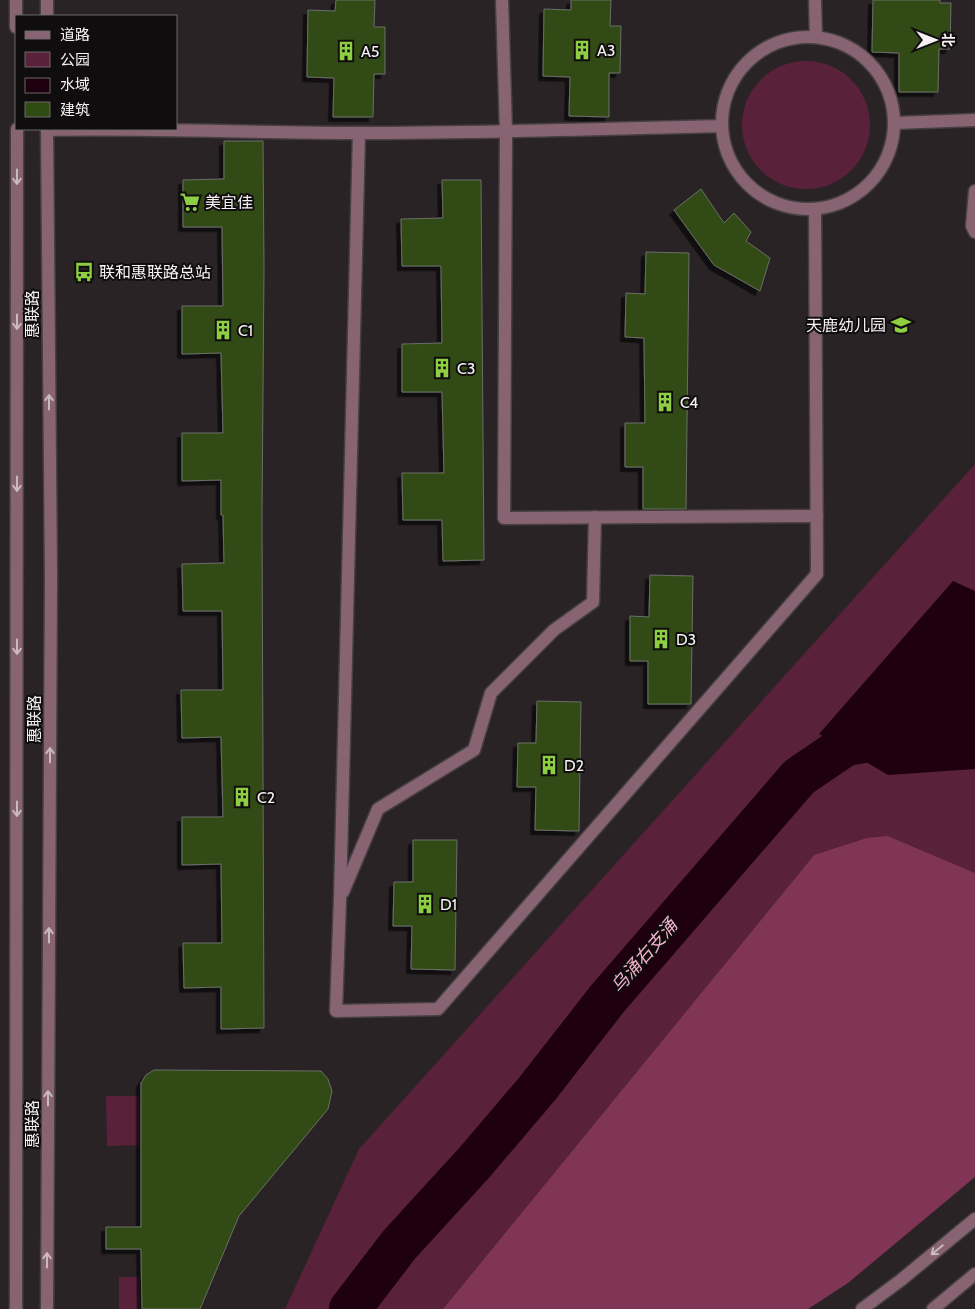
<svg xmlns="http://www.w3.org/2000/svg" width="975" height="1309" font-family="Cabin,'Noto Sans SC',sans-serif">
	<defs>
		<filter id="shadow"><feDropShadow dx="-4.5" dy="4.5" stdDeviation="0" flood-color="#0009"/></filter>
	</defs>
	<rect width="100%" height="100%" fill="#292325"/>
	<g fill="#5a213b">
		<circle cx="806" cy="125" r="64"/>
		<polygon points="975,464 975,873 888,836 814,855 443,1309 285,1309 359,1149"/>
		<polygon points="106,1096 139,1096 140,1145 107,1146"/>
		<rect x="119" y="1277" width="21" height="32"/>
	</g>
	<polygon fill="#803557" points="888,836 975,873 975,1177 848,1283 808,1309 443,1309 814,855 867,838"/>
	<polygon fill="#1f000e" points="953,581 975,591 975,769 888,775 819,734"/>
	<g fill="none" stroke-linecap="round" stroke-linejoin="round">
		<polyline stroke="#1f000e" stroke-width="42" points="350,1309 399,1245 474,1163 537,1089 608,998 799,777 846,745 894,737 975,652"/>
	</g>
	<g fill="#314c12" stroke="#6a6e68" filter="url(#shadow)">
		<polygon points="336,0 375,0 374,27 385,27 385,74 374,74 373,117 333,117 334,78 307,77 308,10 335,11"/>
		<polygon points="571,0 611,0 610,26 621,26 620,73 609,73 609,117 569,116 570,77 543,76 544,9 571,10"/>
		<polygon points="873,0 940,0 940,3 951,3 950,49 939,49 938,92 899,92 899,53 872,52"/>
		<polygon points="224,141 263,141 264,267 262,516 264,1028 221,1029 221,987 184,988 183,943 222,943 221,864 182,865 182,817 223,817 221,737 182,738 181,690 223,690 222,611 183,611 182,564 224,563 223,515 221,515 221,480 182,481 182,433 223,433 221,353 182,354 182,306 223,306 222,227 183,227 183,180 224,179"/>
		<polygon points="442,180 481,180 484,560 443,561 442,520 403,520 402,473 444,473 442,392 402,392 402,344 442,343 441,266 402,266 401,219 443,218"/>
		<polygon points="701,189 724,223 734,213 751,232 746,241 770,258 760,291 714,265 674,210"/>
		<polygon points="646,252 689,253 686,509 643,509 643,467 625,467 625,423 645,423 644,338 625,337 626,293 645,294"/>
		<polygon points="650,575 693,576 691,704 648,704 648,661 630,661 630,616 649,617"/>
		<polygon points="537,701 581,702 579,831 535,830 536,787 517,787 518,743 536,743"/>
		<polygon points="413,840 457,840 455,970 411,969 412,926 393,926 394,882 413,882"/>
		<polygon points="154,1070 321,1071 328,1079 332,1091 328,1109 239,1216 200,1309 142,1309 141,1249 106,1249 106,1227 141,1227 141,1083 146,1075"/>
	</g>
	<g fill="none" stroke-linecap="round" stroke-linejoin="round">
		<defs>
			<g id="minor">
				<polyline points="502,0 506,132 504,518 817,516"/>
				<polyline points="815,0 816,37"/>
				<circle cx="808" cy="123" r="86"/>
				<polyline points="894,123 975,120"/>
				<path d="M47,130C152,128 256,133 360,133C481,133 602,129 722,126"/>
				<polyline points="359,133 340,899 336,1011 438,1009 817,574 815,209"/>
				<polyline points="975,191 972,226 975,232"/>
				<polyline points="343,892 378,809 474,750 491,693 554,630 593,602 595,517"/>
			</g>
			<g id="tertiary">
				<polyline points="16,0 16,27"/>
				<polyline points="47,0 47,16"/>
				<polyline points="16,1309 17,129"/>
				<polyline points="47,1309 51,577 47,129"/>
				<polyline points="862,1309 901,1280 975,1219"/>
				<polyline points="933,1309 975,1274"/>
			</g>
		</defs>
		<use href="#minor" stroke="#464042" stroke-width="15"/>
		<use href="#tertiary" stroke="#464042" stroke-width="15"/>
		<use href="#minor" stroke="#886472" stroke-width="12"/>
		<use href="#tertiary" stroke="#886472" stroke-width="12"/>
	</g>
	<defs><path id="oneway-shaft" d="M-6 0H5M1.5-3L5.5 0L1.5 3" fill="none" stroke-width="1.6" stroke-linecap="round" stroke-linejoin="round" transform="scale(1.25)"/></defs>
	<g stroke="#cab9bf">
		<use href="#oneway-shaft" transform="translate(17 177) rotate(90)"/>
		<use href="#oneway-shaft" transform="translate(17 322) rotate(90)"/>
		<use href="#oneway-shaft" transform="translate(49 402) rotate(-90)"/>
		<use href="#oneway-shaft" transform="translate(17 484) rotate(90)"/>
		<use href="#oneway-shaft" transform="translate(17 647) rotate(90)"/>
		<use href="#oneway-shaft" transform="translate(50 755) rotate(-90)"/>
		<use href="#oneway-shaft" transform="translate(17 809) rotate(90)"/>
		<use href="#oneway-shaft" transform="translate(49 935) rotate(-90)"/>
		<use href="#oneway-shaft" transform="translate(48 1098) rotate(-90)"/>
		<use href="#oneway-shaft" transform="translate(937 1250) rotate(141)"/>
		<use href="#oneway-shaft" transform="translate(47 1260) rotate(-90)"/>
	</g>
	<defs>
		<symbol id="building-bare" viewBox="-9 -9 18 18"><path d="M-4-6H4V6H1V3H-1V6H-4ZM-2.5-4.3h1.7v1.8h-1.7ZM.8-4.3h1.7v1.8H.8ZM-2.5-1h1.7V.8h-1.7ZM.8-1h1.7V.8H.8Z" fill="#8ece43" stroke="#100d0e" stroke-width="2.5" paint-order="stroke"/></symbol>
		<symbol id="supermarket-bare" viewBox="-9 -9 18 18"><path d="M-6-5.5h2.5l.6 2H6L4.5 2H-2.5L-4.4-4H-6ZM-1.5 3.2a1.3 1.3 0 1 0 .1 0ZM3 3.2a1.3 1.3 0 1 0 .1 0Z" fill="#8ece43" stroke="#100d0e" stroke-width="2.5" paint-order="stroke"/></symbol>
		<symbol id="bus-bare" viewBox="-9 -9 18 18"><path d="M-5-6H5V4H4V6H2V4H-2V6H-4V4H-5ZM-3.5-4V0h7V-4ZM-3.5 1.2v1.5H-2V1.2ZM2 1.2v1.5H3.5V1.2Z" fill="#8ece43" stroke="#100d0e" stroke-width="2.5" paint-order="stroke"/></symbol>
		<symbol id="school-bare" viewBox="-9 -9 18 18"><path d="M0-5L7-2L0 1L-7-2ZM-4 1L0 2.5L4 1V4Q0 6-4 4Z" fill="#8ece43" stroke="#100d0e" stroke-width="2.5" paint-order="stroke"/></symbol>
	</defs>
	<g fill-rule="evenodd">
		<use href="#building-bare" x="568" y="36" width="28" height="28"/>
		<use href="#building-bare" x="332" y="37" width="28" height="28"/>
		<use href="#supermarket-bare" x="176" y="188" width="28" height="28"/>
		<use href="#bus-bare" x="70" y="258" width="28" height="28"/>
		<use href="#school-bare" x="887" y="311" width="28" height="28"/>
		<use href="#building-bare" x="209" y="316" width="28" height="28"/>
		<use href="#building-bare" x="428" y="354" width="28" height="28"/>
		<use href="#building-bare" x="651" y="388" width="28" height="28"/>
		<use href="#building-bare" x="647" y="625" width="28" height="28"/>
		<use href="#building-bare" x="535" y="751" width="28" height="28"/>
		<use href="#building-bare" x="228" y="783" width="28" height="28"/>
		<use href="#building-bare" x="411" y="890" width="28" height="28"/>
	</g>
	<g text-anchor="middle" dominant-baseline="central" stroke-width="4" stroke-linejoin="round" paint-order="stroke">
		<g font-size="16" fill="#f6f2f3" stroke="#100d0e" text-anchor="start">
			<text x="597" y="50">A3</text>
			<text x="361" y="51">A5</text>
			<text x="205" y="202">美宜佳</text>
			<text x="99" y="272">联和惠联路总站</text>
			<text x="886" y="325" text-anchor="end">天鹿幼儿园</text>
			<text x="238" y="330">C1</text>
			<text x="457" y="368">C3</text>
			<text x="680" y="402">C4</text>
			<text x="676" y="639">D3</text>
			<text x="564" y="765">D2</text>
			<text x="257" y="797">C2</text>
			<text x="440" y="904">D1</text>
		</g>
		<g font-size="16" fill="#f6f2f3" stroke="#100d0e">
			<text transform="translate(32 314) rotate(-90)">惠联路</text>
			<text transform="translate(34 719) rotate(-90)">惠联路</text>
			<text transform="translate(32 1124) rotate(-90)">惠联路</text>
		</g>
		<g font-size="18" font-style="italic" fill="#f6b2cc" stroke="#100d0e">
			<text transform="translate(644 956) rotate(-49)">乌涌右支涌</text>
		</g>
	</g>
	<rect x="15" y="15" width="162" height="115" fill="#100d0e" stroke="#6c696a"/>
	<rect x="25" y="31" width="25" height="8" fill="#886472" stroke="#6c696a"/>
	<text x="60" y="40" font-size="15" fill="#f6f2f3">道路</text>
	<rect x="25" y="52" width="25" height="15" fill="#5a213b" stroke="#6c696a"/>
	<text x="60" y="65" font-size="15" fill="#f6f2f3">公园</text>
	<rect x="25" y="78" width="25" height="15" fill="#1f000e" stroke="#6c696a"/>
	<text x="60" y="90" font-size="15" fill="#f6f2f3">水域</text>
	<rect x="25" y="102" width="25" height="15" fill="#314c12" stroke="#6c696a"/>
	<text x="60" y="115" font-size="15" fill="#f6f2f3">建筑</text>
	<g transform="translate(935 40) rotate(90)" stroke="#100d0e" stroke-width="4" paint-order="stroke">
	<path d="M0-4L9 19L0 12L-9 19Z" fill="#f6f2f3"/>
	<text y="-8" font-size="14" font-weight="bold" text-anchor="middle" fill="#f6f2f3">北</text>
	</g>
</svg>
